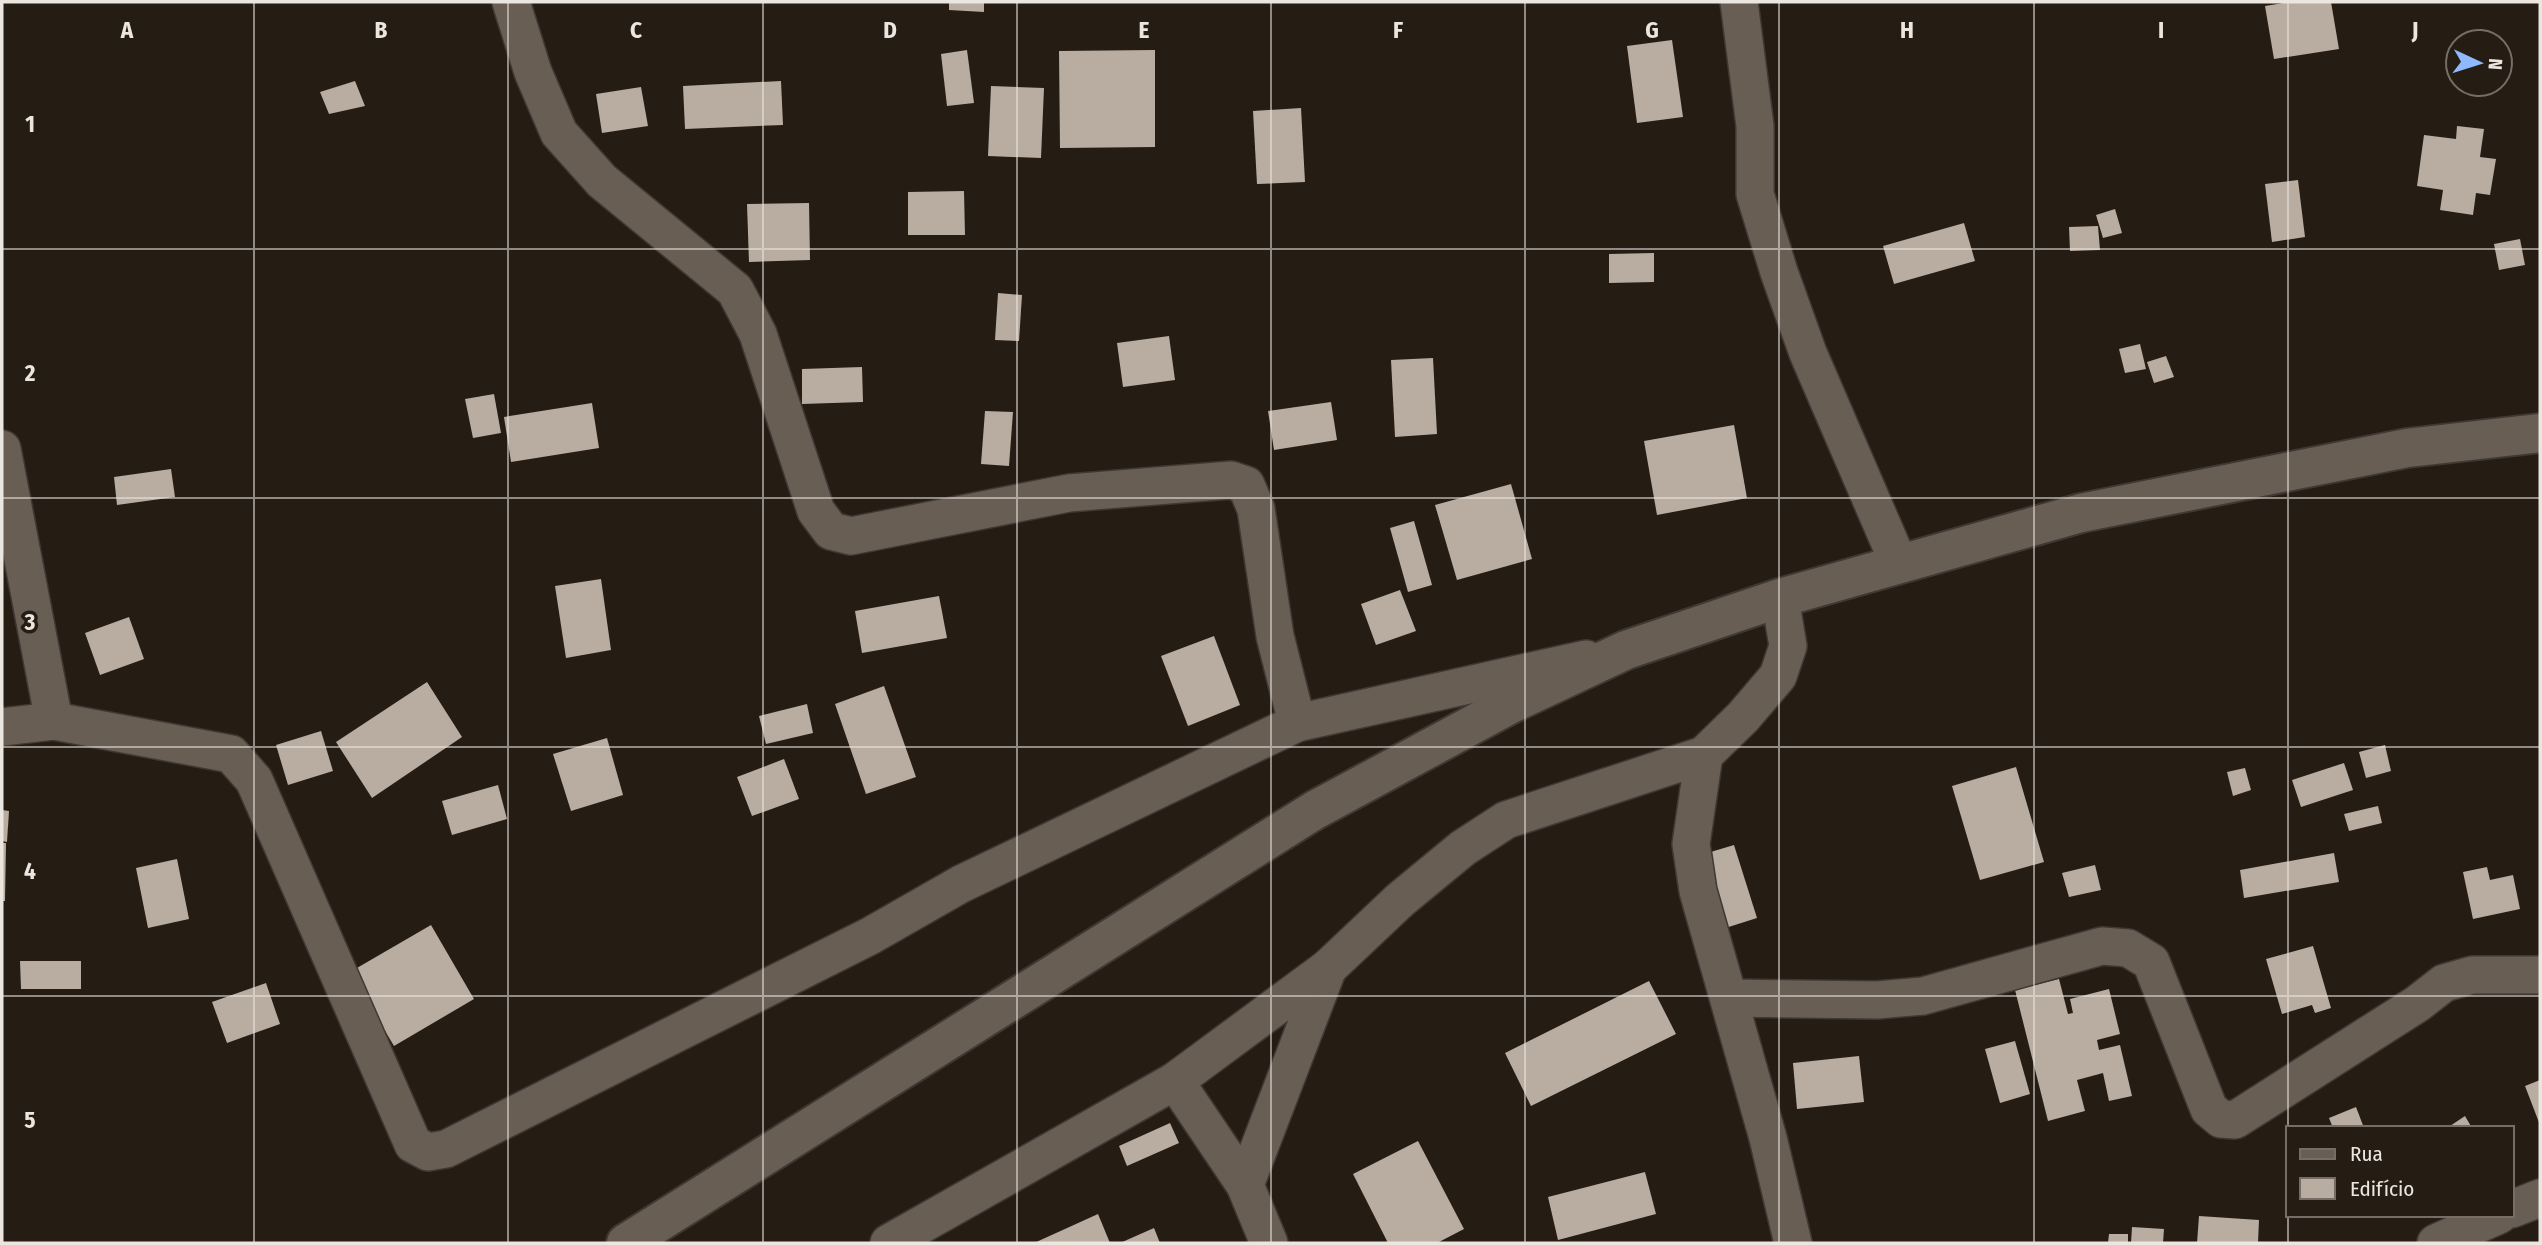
<svg xmlns="http://www.w3.org/2000/svg" width="2542" height="1245" font-family="'Fira Sans Condensed',sans-serif">
	<rect width="100%" height="100%" fill="#251c14"/>
	<g fill="#b9ada1">
		<polygon points="949,2 984,2 984,12 949,10"/>
		<polygon points="2290,2 2331,2 2339,49 2274,59 2265,6"/>
		<polygon points="1672,40 1683,117 1637,123 1627,46"/>
		<polygon points="967,50 974,103 947,106 941,54"/>
		<polygon points="1155,50 1155,147 1060,148 1059,51"/>
		<polygon points="355,81 365,106 329,114 320,92"/>
		<polygon points="781,81 783,125 685,129 683,86"/>
		<polygon points="991,86 1044,88 1041,158 988,156"/>
		<polygon points="641,87 648,126 602,133 596,94"/>
		<polygon points="1301,108 1305,182 1257,184 1253,111"/>
		<polygon points="2457,126 2484,129 2480,157 2496,159 2490,195 2476,193 2473,215 2440,210 2443,190 2417,186 2424,135 2456,139"/>
		<polygon points="2298,180 2305,237 2272,242 2265,184"/>
		<polygon points="964,191 965,235 908,235 908,192"/>
		<polygon points="809,203 810,260 749,262 747,204"/>
		<polygon points="2115,209 2122,233 2103,238 2096,215"/>
		<polygon points="1964,223 1975,261 1894,284 1883,246"/>
		<polygon points="2098,226 2100,250 2070,251 2069,227"/>
		<polygon points="2520,239 2525,265 2499,270 2494,244"/>
		<polygon points="1654,253 1654,282 1609,283 1609,254"/>
		<polygon points="998,293 1022,295 1019,341 995,340"/>
		<polygon points="1169,336 1175,380 1123,387 1117,343"/>
		<polygon points="2140,344 2146,369 2125,373 2119,349"/>
		<polygon points="2166,356 2174,377 2154,383 2147,362"/>
		<polygon points="1433,358 1437,434 1395,437 1391,360"/>
		<polygon points="862,367 863,402 802,404 802,369"/>
		<polygon points="494,394 501,433 473,438 465,399"/>
		<polygon points="1331,402 1337,440 1274,450 1268,411"/>
		<polygon points="592,403 599,448 511,462 504,417"/>
		<polygon points="985,411 1013,412 1009,466 981,464"/>
		<polygon points="1734,425 1747,498 1657,515 1644,441"/>
		<polygon points="171,469 175,497 117,505 114,477"/>
		<polygon points="1511,484 1532,559 1457,580 1435,505"/>
		<polygon points="1414,521 1432,585 1408,592 1390,528"/>
		<polygon points="601,579 611,650 566,658 555,586"/>
		<polygon points="1400,590 1416,631 1376,645 1361,604"/>
		<polygon points="939,596 947,638 862,653 855,611"/>
		<polygon points="129,617 144,659 100,675 85,633"/>
		<polygon points="1214,636 1240,705 1188,726 1161,656"/>
		<polygon points="427,682 462,737 372,798 336,742"/>
		<polygon points="884,686 916,777 866,794 835,704"/>
		<polygon points="807,704 813,733 766,744 759,716"/>
		<polygon points="321,731 333,771 288,785 276,745"/>
		<polygon points="607,738 623,795 571,811 553,754"/>
		<polygon points="2385,745 2391,771 2366,778 2359,752"/>
		<polygon points="784,759 799,799 752,816 737,777"/>
		<polygon points="2344,763 2353,790 2301,807 2292,780"/>
		<polygon points="2016,767 2044,862 1980,880 1952,786"/>
		<polygon points="2245,768 2251,790 2233,796 2227,772"/>
		<polygon points="498,785 507,819 452,835 442,801"/>
		<polygon points="2378,806 2382,823 2349,831 2344,814"/>
		<polygon points="2,810 9,811 7,842 2,841"/>
		<polygon points="2,843 6,843 5,901 2,901"/>
		<polygon points="1734,845 1757,918 1716,931 1694,857"/>
		<polygon points="2334,853 2339,882 2244,898 2240,870"/>
		<polygon points="177,859 189,919 148,928 136,868"/>
		<polygon points="2095,865 2101,890 2069,897 2062,873"/>
		<polygon points="2487,867 2490,880 2513,875 2520,909 2473,919 2463,872"/>
		<polygon points="431,925 474,999 394,1046 350,972"/>
		<polygon points="2313,946 2331,1008 2315,1013 2312,1005 2282,1014 2266,959"/>
		<polygon points="20,961 81,961 81,989 21,989"/>
		<polygon points="2059,979 2068,1014 2073,1013 2070,999 2109,989 2120,1034 2097,1040 2099,1050 2120,1045 2132,1096 2109,1101 2103,1073 2077,1080 2085,1111 2048,1121 2015,990"/>
		<polygon points="1649,981 1676,1034 1531,1106 1505,1053"/>
		<polygon points="266,983 280,1024 227,1043 212,1002"/>
		<polygon points="2015,1041 2030,1094 2000,1103 1985,1049"/>
		<polygon points="1859,1056 1864,1102 1797,1109 1793,1063"/>
		<polygon points="2540,1080 2540,1125 2525,1086"/>
		<polygon points="2356,1107 2364,1128 2333,1128 2329,1118"/>
		<polygon points="2465,1116 2472,1128 2447,1128"/>
		<polygon points="1170,1123 1179,1143 1127,1166 1119,1146"/>
		<polygon points="1418,1141 1464,1229 1437,1243 1388,1243 1353,1174"/>
		<polygon points="1645,1172 1656,1214 1558,1240 1548,1197"/>
		<polygon points="1098,1214 1110,1243 1034,1243"/>
		<polygon points="2199,1216 2259,1220 2258,1243 2197,1243"/>
		<polygon points="2132,1227 2164,1229 2163,1243 2131,1243"/>
		<polygon points="1154,1228 1160,1243 1120,1243"/>
		<polygon points="2109,1234 2128,1234 2128,1243 2108,1243"/>
	</g>
	<g fill="none" stroke-linecap="round" stroke-linejoin="round">
		<defs>
			<g id="street">
				<polyline points="511,2 533,72 559,133 602,181 735,290 758,334 816,511 831,531 851,536 1069,493 1231,480 1246,485 1256,509 1275,636 1297,723"/>
				<polyline points="1739,2 1755,126 1755,194 1779,272 1808,353 1899,564"/>
				<polyline points="2,449 54,721"/>
				<polyline points="1780,598 1788,646 1778,676 1743,717 1704,755 1691,844 1698,891 1768,1138 1793,1243"/>
				<polyline points="2,727 54,721 231,754 254,780 413,1144 428,1152 446,1149 870,936 961,884 1297,723 1586,659"/>
				<polyline points="1729,998 1877,1000 1923,996 2102,946 2128,948 2151,962 2209,1109 2221,1119 2235,1120 2417,1004 2444,983 2472,975 2540,975"/>
				<polyline points="1175,1081 1245,1185 1269,1243"/>
				<polyline points="1245,1185 1328,968"/>
				<polyline points="2512,1209 2540,1198"/>
				<polyline points="889,1243 1175,1081 1328,968 1400,900 1463,848 1506,820 1704,755"/>
				<polyline points="2436,1243 2499,1215"/>
			</g>
			<polyline id="secondary" points="626,1243 1315,810 1511,704 1626,650 1780,598 2081,513 2407,448 2540,433"/>
		</defs>
		<use href="#street" stroke="#3f3833" stroke-width="40"/>
		<use href="#secondary" stroke="#3f3833" stroke-width="42"/>
		<use href="#street" stroke="#695e54" stroke-width="37"/>
		<use href="#secondary" stroke="#695e54" stroke-width="38"/>
	</g>
	<path fill="none" stroke="#ece6e0" stroke-width="2" stroke-opacity="0.55" d="M254,2V1243M508,2V1243M763,2V1243M1017,2V1243M1271,2V1243M1525,2V1243M1779,2V1243M2034,2V1243M2288,2V1243M2,249H2540M2,498H2540M2,747H2540M2,996H2540"/>
	<g font-size="23" text-anchor="middle" font-weight="bold" fill="#ece6e0" stroke="#251c14" stroke-width="7" stroke-linejoin="round" paint-order="stroke">
		<text x="127" y="38">A</text>
		<text x="381" y="38">B</text>
		<text x="636" y="38">C</text>
		<text x="890" y="38">D</text>
		<text x="1144" y="38">E</text>
		<text x="1398" y="38">F</text>
		<text x="1652" y="38">G</text>
		<text x="1907" y="38">H</text>
		<text x="2161" y="38">I</text>
		<text x="2415" y="38">J</text>
		<text x="30" y="132">1</text>
		<text x="30" y="381">2</text>
		<text x="30" y="630">3</text>
		<text x="30" y="879">4</text>
		<text x="30" y="1128">5</text>
	</g>
	<rect width="2542" height="1245" fill="none" stroke="#ece6e0" stroke-width="7"/>
	<rect x="2286" y="1126" width="228" height="91" fill="#251c14" stroke="#756d66" stroke-width="2"/>
	<rect x="2300" y="1149" width="35" height="10" fill="#695e54" stroke="#756d66" stroke-width="2"/>
	<text x="2350" y="1161" font-size="21" fill="#ece6e0">Rua</text>
	<rect x="2300" y="1178" width="35" height="21" fill="#b9ada1" stroke="#756d66" stroke-width="2"/>
	<text x="2350" y="1196" font-size="21" fill="#ece6e0">Edifício</text>
	<g transform="translate(2479 63) rotate(94)"><circle r="33" fill="#251c14" stroke="#756d66" stroke-width="2"/>
	<path d="M0-5L12 26L0 18L-12 26Z" fill="#90b8fd"/>
	<text y="-10" font-size="19" font-weight="bold" text-anchor="middle" fill="#ece6e0">N</text>
	</g>
</svg>
